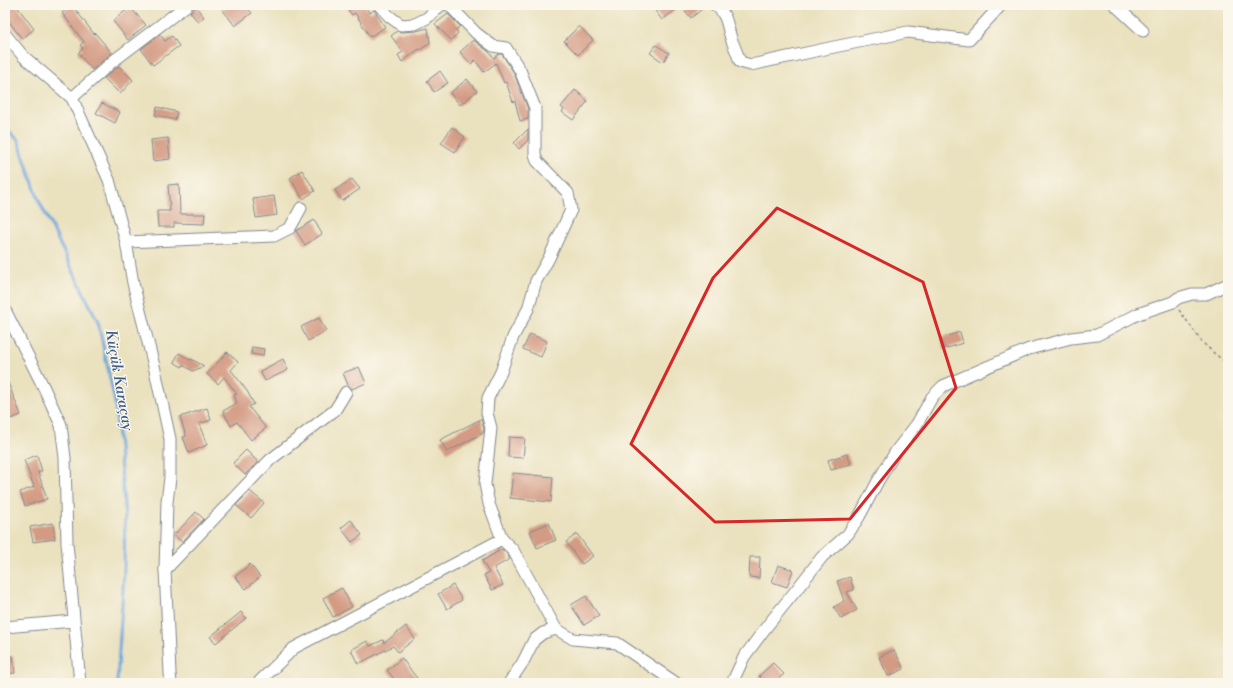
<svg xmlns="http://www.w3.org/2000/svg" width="1233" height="688" font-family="'Libre Bodoni',serif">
	<rect width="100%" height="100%" fill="#fbf7ec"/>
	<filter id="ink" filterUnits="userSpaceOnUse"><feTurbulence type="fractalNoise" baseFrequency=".025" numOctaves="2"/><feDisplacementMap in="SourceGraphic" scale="8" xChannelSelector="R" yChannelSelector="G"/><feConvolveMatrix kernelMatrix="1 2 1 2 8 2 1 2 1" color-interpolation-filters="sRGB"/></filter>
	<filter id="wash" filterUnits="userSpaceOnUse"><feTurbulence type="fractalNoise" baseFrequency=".012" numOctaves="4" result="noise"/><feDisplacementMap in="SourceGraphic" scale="16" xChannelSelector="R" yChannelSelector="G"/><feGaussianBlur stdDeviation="0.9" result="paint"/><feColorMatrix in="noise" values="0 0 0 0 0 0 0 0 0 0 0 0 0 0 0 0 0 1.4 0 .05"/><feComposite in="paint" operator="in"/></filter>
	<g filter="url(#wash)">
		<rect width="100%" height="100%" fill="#eae1be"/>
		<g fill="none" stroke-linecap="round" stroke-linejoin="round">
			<polyline stroke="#6ea6dd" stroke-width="3" points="5,127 18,140 39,201 98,322 115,402 125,516 124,572 117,683"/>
		</g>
		<g id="blocks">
			<g fill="#d49b84">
				<polygon points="5,5 16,5 34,29 22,39 5,16"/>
				<polygon points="72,5 94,34 95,33 112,53 92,70 78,53 83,49 80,45 84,42 62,13"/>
				<polygon points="227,5 245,5 252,13 235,26 222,9"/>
				<polygon points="345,5 366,5 364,6 370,13 374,10 375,11 385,27 370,37 355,13 352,15"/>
				<polygon points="651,5 707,5 691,18 681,6 662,20"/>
				<polygon points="130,7 146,25 128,40 113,21"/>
				<polygon points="196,7 204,17 198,22 190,12"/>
				<polygon points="448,14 460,26 456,30 458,33 451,40 435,24"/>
				<polygon points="579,26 593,40 578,55 564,41"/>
				<polygon points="428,28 430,43 420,50 419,49 402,62 398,55 403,52 391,36 397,31 402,32 416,31"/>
				<polygon points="160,34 165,41 172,36 179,46 153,65 141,49"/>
				<polygon points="473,40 488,51 494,58 499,54 502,54 514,73 528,109 528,119 520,121 515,101 513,102 506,82 504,83 496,63 484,72 475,60 471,64 460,52"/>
				<polygon points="656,45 669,53 663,62 650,53"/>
				<polygon points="119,66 133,80 120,94 104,78"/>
				<polygon points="440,71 448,83 434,92 427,81"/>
				<polygon points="467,79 477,91 460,105 450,93"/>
				<polygon points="575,90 588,101 573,120 562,112 564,109 561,107"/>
				<polygon points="102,103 120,112 115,123 96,113"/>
				<polygon points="157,107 177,112 175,120 155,115"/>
				<polygon points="452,127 465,137 455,152 441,143"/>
				<polygon points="528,129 528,140 519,149 514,143"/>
				<polygon points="168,138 170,159 153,161 151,140"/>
				<polygon points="302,170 315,191 303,199 290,178"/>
				<polygon points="352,179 360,189 342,201 335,190"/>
				<polygon points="179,184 180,214 205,214 204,224 174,223 174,227 158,227 157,211 170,211 168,185"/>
				<polygon points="274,196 277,215 256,218 253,199"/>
				<polygon points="314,220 322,234 305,245 296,231"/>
				<polygon points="319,318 326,331 308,341 301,327"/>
				<polygon points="960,332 963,343 944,349 941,338"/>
				<polygon points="530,334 547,341 541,357 523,349"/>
				<polygon points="252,347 264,349 263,356 251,354"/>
				<polygon points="227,352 238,362 231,370 247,391 254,404 249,407 266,428 251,440 237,422 231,426 223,411 237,403 234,395 237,394 224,377 218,384 207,374"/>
				<polygon points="179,353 190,360 191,359 204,366 193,371 183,365 182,367 174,362"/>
				<polygon points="283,359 288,370 265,381 260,371"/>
				<polygon points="359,367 366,383 352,389 348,385 343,373"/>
				<polygon points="5,375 21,415 5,421"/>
				<polygon points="207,408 211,420 199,424 207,445 189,453 183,437 186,436 180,417"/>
				<polygon points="481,419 484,429 483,433 447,452 440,440"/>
				<polygon points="509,437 525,438 523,458 508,457"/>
				<polygon points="246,450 258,462 245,475 233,463"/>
				<polygon points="847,454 851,464 831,470 828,460"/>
				<polygon points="37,455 42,471 38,472 47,499 25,506 20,492 34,487 24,460"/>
				<polygon points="513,473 553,477 551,502 510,498"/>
				<polygon points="250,491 264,503 251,518 236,505"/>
				<polygon points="196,512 204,519 182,542 174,535"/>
				<polygon points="351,520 362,535 352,542 341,528"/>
				<polygon points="53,523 55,539 33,542 30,527"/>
				<polygon points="549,523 556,540 537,548 530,531"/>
				<polygon points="577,534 593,556 582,564 566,542"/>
				<polygon points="502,549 507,554 510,559 494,568 503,585 492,590 484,575 489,573 482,561"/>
				<polygon points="750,557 760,557 759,578 749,577"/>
				<polygon points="250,564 260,577 246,589 235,577"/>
				<polygon points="778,565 793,570 787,587 772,582"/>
				<polygon points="850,577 854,590 847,592 857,610 841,619 834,607 844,601 837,581"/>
				<polygon points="453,585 462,600 447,609 438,594"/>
				<polygon points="342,588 352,607 333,617 323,598"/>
				<polygon points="586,596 599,616 584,625 571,605"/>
				<polygon points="241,612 246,618 216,643 210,637"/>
				<polygon points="406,626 415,639 398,652 393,646 358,664 351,650 367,641 370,646 383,640 384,643"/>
				<polygon points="894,650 904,669 888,676 879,657"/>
				<polygon points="13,656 15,673 5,674 5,657"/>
				<polygon points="402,658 408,667 421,683 397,683 387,670"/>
				<polygon points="773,663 784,674 774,683 765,683 759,676"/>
			</g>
		</g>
	</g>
	<g filter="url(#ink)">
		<use href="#blocks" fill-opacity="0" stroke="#82888e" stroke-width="1"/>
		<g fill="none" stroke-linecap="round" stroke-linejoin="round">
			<defs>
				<g id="minor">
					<polyline points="379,5 389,16 401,25 415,24 427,18 441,5"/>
					<polyline points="449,5 476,33 493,46 506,48 520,70 535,108 535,154 537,161 568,193 571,210 549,258 536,281 528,309 513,337 501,372 488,398 487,413 491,428 485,484 489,504 502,539"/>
					<path d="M715,5C728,14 727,28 732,41C735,48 738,55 740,62L751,65L834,47L908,32L969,40L1001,5"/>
					<polyline points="1115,5 1143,31"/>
					<polyline points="5,34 23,56 72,98 109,180 126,242 133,283 155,370 170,439 170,478 167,502 165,570 170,673 171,683"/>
					<polyline points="72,98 112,62 187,5"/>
					<polyline points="126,242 274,236 290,228 301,208"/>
					<polyline points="5,310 44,388 61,425 65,458 67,543 80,683"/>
					<polyline points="165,570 270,460 335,410 346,392"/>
					<polyline points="5,627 73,621"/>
					<polyline points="258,683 294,648 502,539 513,550 556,629 573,639 617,643 676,683"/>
					<polyline points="509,683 523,662 534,640 543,633 556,629"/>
					<polyline points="732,683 744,657 767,626 797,589 822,557 848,534 859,517 878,481 896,451 917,424 932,397 943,386 1029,349 1071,338 1097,335 1138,314 1173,302 1178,298 1192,294 1206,294 1228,284"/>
				</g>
			</defs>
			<use href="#minor" stroke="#82888e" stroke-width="13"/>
			<g stroke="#82888e" stroke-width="1.5" stroke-dasharray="3 3" stroke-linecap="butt">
				<polyline points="1179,310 1203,343 1215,354 1228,364"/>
				<polyline points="1012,683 1015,682"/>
			</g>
			<use href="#minor" stroke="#fff" stroke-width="11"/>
		</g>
	</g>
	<path fill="none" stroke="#d62828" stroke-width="3" stroke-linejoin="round" d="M777,208L923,282L956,388L850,519L715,522L631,444L713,278Z"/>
	<g text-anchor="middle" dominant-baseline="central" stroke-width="3" stroke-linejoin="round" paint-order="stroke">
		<g font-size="15" font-style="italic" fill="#38598a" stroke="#fbf7ec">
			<text transform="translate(119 380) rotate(80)">Küçük Karaçay</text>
		</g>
	</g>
	<rect width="1233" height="688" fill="none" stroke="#fbf7ec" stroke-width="20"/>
</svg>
